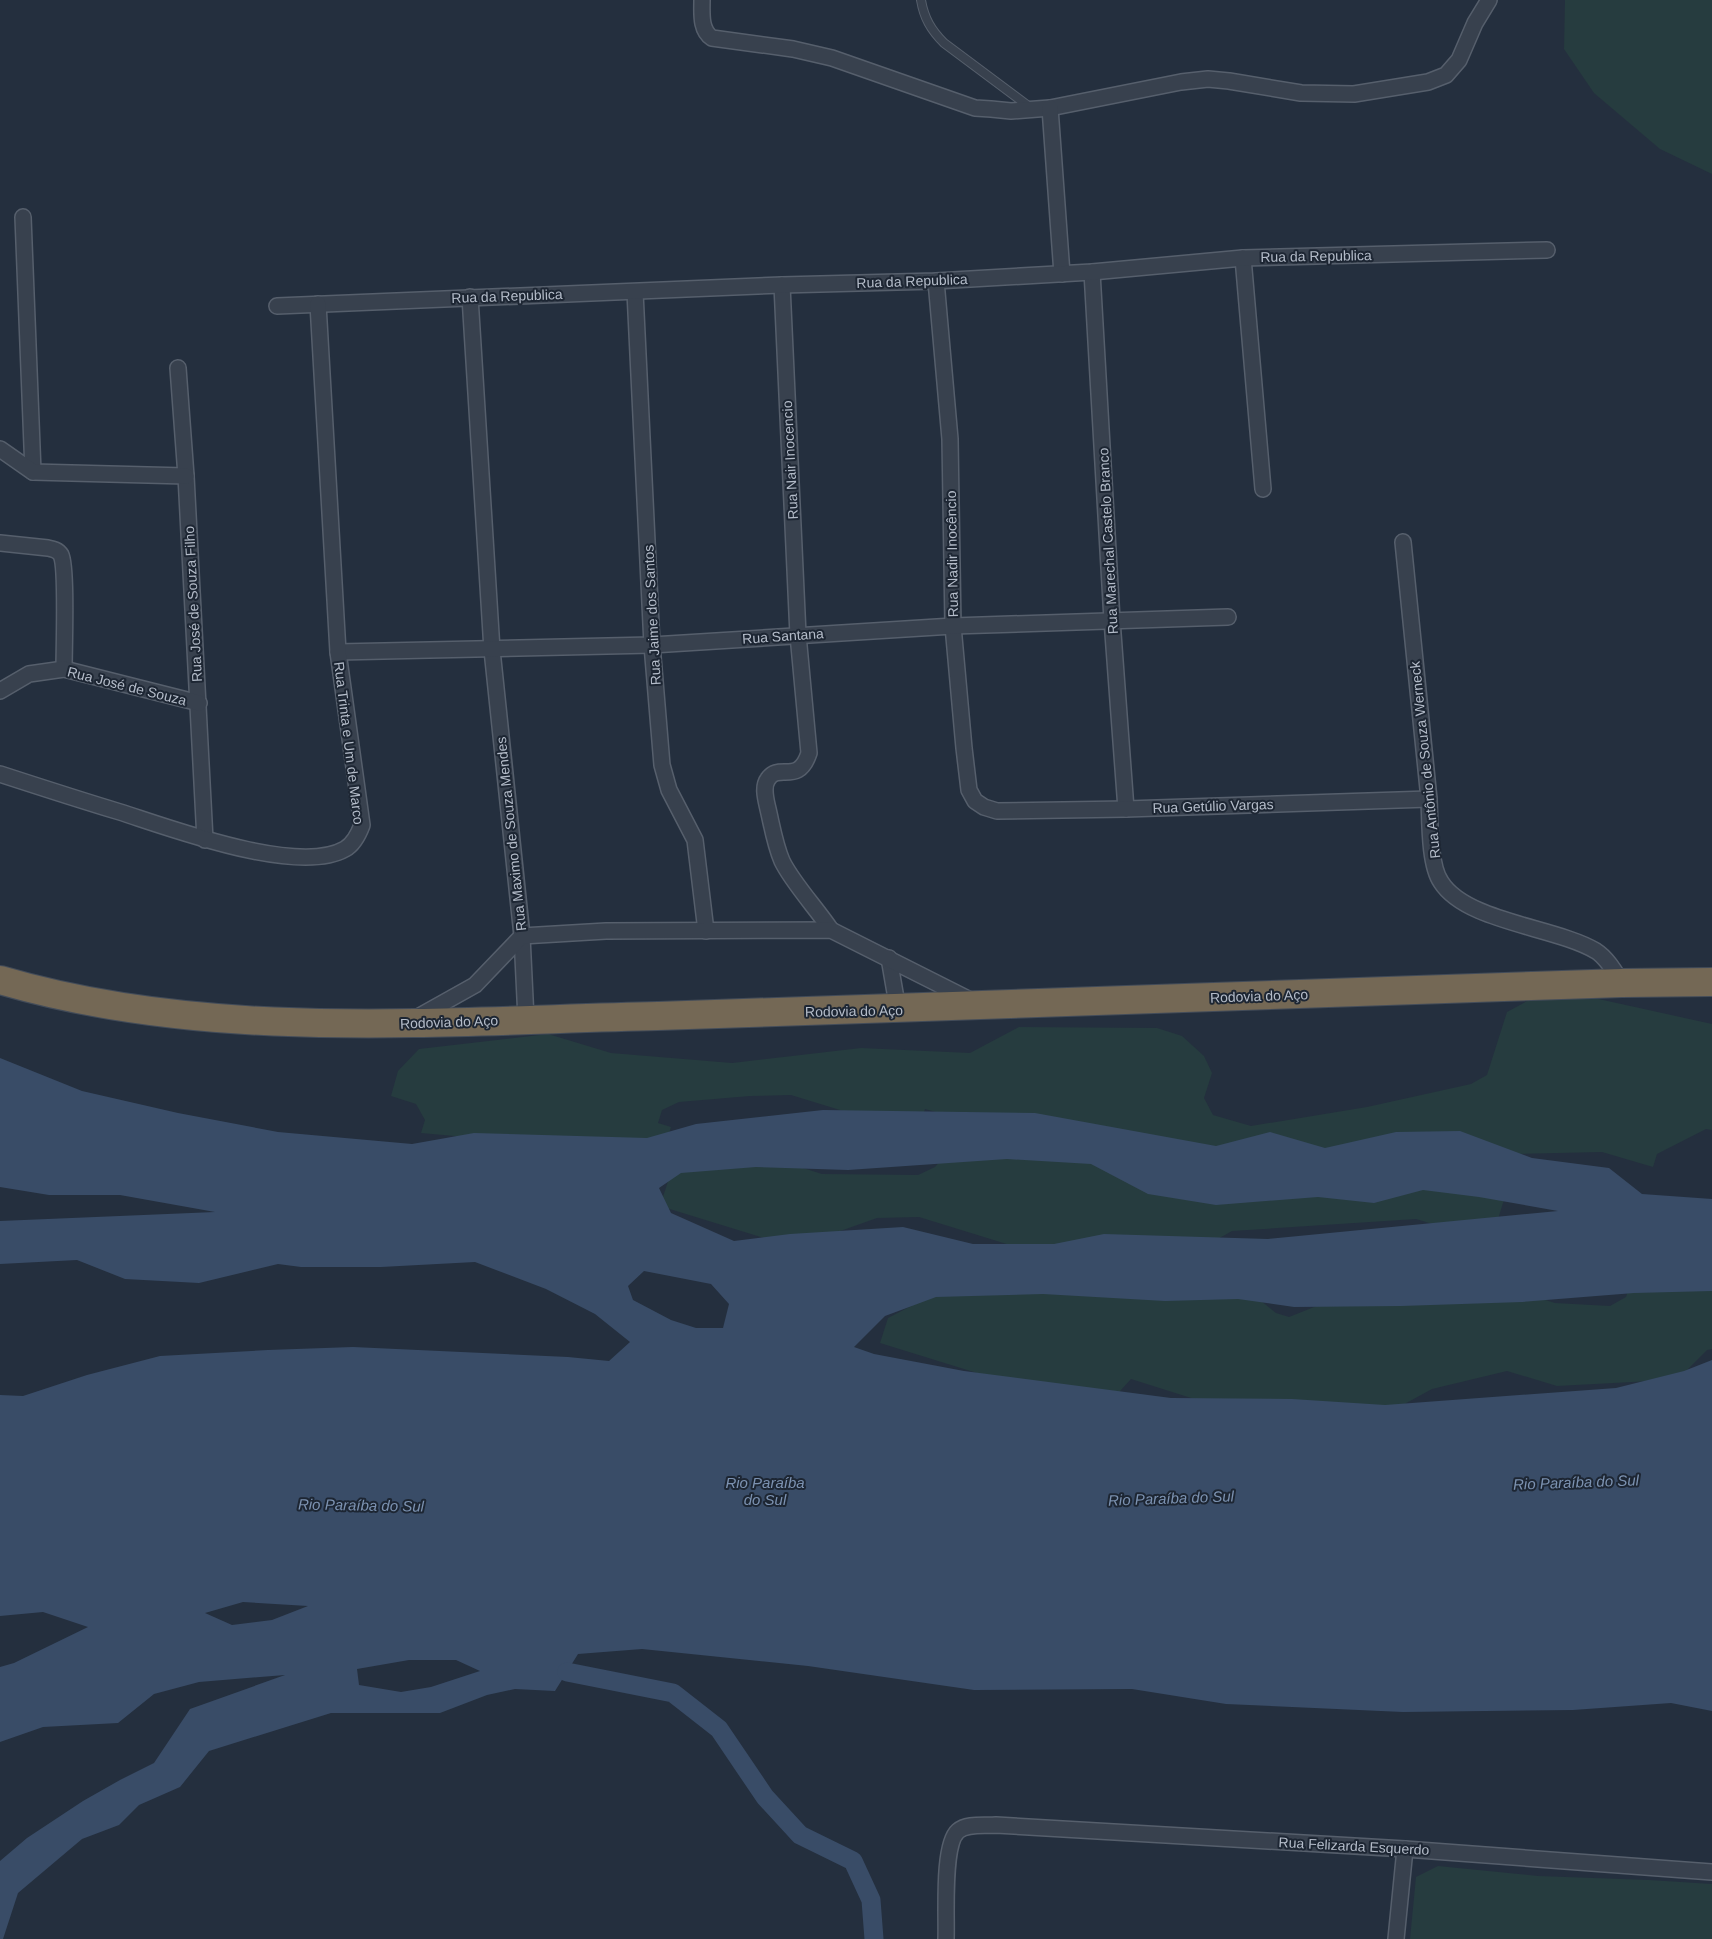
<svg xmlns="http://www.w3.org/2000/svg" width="1712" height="1939" font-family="Arial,sans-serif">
	<rect width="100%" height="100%" fill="#242f3e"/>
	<g fill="#263c3f">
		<polygon points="1565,0 1712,0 1712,174 1660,149 1594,93 1564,49"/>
		<polygon points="1540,994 1594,998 1712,1024 1712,1130 1706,1129 1657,1154 1653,1167 1602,1152 1518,1154 1495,1229 1479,1238 1416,1219 1232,1231 1216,1240 1221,1269 1276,1313 1289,1317 1367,1286 1492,1283 1555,1303 1610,1306 1626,1297 1634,1272 1712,1283 1712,1349 1707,1350 1686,1371 1670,1380 1557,1386 1507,1371 1432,1389 1399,1407 1207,1403 1131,1379 1111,1401 1006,1382 880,1343 888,1318 971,1275 1033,1252 919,1217 877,1218 815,1240 774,1241 660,1206 672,1169 734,1146 822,1174 918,1175 935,1167 955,1145 950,1116 925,1109 921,1121 879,1122 791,1095 750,1096 679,1102 662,1110 658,1123 671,1127 663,1152 488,1139 421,1133 425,1120 416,1104 391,1096 398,1071 419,1049 548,1034 611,1053 732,1063 861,1048 970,1053 1019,1027 1157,1028 1182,1036 1204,1056 1212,1073 1204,1098 1213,1115 1251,1126 1367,1107 1471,1084 1487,1075 1507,1012"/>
		<polygon points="1438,1866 1538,1876 1649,1880 1712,1884 1712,1939 1410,1939 1416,1877"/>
	</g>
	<path fill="#394c67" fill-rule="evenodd" d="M0,1058L82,1091L178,1113L278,1132L412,1144L474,1133L647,1138L696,1124L823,1110L1035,1113L1216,1146L1270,1132L1325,1148L1396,1132L1460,1131L1532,1158L1609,1168L1642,1194L1712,1199V1291L1634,1293L1522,1302L1401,1306L1294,1307L1238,1299L1165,1301L1043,1294L936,1297L885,1316L854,1347L874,1354L964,1371L1171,1398L1292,1399L1385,1405L1616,1388L1684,1371L1712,1360V1711L1671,1703L1573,1710L1403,1712L1226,1704L1132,1689L974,1690L808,1666L642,1649L578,1654L555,1691L515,1689L487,1695L440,1713H331L209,1751L180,1787L139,1805L119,1825L82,1839L18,1893L3,1939H0V1861L27,1838L83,1801L120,1780L154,1763L190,1709L285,1675L199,1682L154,1694L118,1723L43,1727L0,1742V1667L14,1663L88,1627L43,1612L0,1616V1395L23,1396L87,1375L160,1356L268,1350L353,1347L568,1357L609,1361L630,1342L595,1314L546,1289L475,1262L381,1267H301L278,1264L199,1283L125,1279L77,1260L0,1264V1221L215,1212L120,1195H49L0,1187ZM1007,1159L1091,1164L1148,1194L1216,1205L1318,1197L1374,1203L1423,1190L1479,1197L1558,1211L1268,1239L1104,1234L1054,1244H973L903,1227L790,1234L734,1241L671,1213L659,1188L681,1173L756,1167L848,1170ZM644,1271L711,1284L729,1304L723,1328H696L671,1320L633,1300L628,1286ZM243,1602L308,1606L272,1620L232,1625L205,1613ZM409,1660H456L480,1671L431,1687L401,1692L359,1685L357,1669Z"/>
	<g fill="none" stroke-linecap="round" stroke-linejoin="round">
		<polyline stroke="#394c67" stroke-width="19" points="567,1672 673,1693 719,1729 765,1797 800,1835 853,1861 871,1900 874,1939"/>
		<defs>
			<path id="lane" d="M921,0C924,18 931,30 944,43L1031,108"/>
			<g id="street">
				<path d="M702,0C702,13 700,30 712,38L793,49L832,58L975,108L991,109L1011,111L1050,108L1181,82L1208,79L1229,81L1301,93L1354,94L1428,82L1446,75L1459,60L1475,23L1489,0"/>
				<polyline points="1050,108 1062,274"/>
				<polyline points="23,217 33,472"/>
				<polyline points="1243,258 1263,489"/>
				<polyline points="1092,272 1112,620 1126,809"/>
				<polyline points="936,281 950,439 953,626 964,748 969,790 975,801 984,807 997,811 1126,809 1429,799"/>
				<path d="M782,285L798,635L809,753C798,786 779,762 768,779C762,787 766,800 768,809C772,826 775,845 782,861C792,882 817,909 831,930"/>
				<polyline points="635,292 652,645 662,765 669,790 695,840 706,931"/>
				<polyline points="470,297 492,650 522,936 526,1019"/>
				<polyline points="277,306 782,285 936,281 1092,272 1243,258 1547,250"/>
				<polyline points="178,368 186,476 205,840"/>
				<polyline points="0,449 33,472 186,476"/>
				<path d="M1403,542L1429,799C1430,820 1429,865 1441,882C1466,922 1556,927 1596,951C1607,958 1615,972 1622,983"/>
				<path d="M0,543L48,548C53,549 58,550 61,555C67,567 64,650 64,669"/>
				<polyline points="338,652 652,645 953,626 1228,617"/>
				<polyline points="0,691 29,674 64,669 199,703"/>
				<path d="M0,774C40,787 80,800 120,812C170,828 298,876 345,849C354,844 359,833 362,825L338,652L318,304"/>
				<polyline points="889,958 898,1010"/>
				<polyline points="416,1018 475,985 522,936 606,931 831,930 974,1002"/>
				<path d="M946,1939C947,1917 942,1845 958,1831C967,1823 984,1826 996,1825L1405,1849L1712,1872"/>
				<polyline points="1396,1939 1405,1849"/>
			</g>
			<path id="highway" d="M0,980C210,1042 442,1021 658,1016C980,1008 1301,995 1622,983L1712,982"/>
		</defs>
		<use href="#lane" stroke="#565f6c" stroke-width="10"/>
		<use href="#street" stroke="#565f6c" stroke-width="18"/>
		<use href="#highway" stroke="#434c59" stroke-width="30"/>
		<use href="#lane" stroke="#38414e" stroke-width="8"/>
		<use href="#street" stroke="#38414e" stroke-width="15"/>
		<use href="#highway" stroke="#746855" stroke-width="28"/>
	</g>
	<g text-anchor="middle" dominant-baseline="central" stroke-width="4" stroke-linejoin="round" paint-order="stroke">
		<g font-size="14" fill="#b4bcc9" stroke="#1d2633">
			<text transform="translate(1316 256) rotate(-1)">Rua da Republica</text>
			<text transform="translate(912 281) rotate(-2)">Rua da Republica</text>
			<text transform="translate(507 296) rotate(-2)">Rua da Republica</text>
			<text transform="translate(790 460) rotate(-93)">Rua Nair Inocencio</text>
			<text transform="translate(1108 541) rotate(-93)">Rua Marechal Castelo Branco</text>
			<text transform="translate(952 554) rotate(-91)">Rua Nadir Inocêncio</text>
			<text transform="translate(193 604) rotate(-93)">Rua José de Souza Filho</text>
			<text transform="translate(652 615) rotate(-93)">Rua Jaime dos Santos</text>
			<text transform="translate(783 636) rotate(-4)">Rua Santana</text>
			<text transform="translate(127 686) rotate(14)">Rua José de Souza</text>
			<text transform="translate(349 743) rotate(83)">Rua Trinta e Um de Marco</text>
			<text transform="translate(1425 760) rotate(-96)">Rua Antônio de Souza Werneck</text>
			<text transform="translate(1213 806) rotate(-2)">Rua Getúlio Vargas</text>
			<text transform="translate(511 834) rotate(-96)">Rua Maximo de Souza Mendes</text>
			<text transform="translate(1259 996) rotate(-2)">Rodovia do Aço</text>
			<text transform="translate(854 1011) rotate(-1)">Rodovia do Aço</text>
			<text transform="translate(449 1022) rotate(-2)">Rodovia do Aço</text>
			<text transform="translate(1354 1846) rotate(3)">Rua Felizarda Esquerdo</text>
		</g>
		<g font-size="15" font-style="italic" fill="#7c92b1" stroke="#1d2633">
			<text x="765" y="1482">Rio Paraíba<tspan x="765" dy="17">do Sul</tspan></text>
			<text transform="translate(1576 1482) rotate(-2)">Rio Paraíba do Sul</text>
			<text transform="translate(1171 1498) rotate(-2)">Rio Paraíba do Sul</text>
			<text transform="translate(361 1505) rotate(1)">Rio Paraíba do Sul</text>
		</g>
	</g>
</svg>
